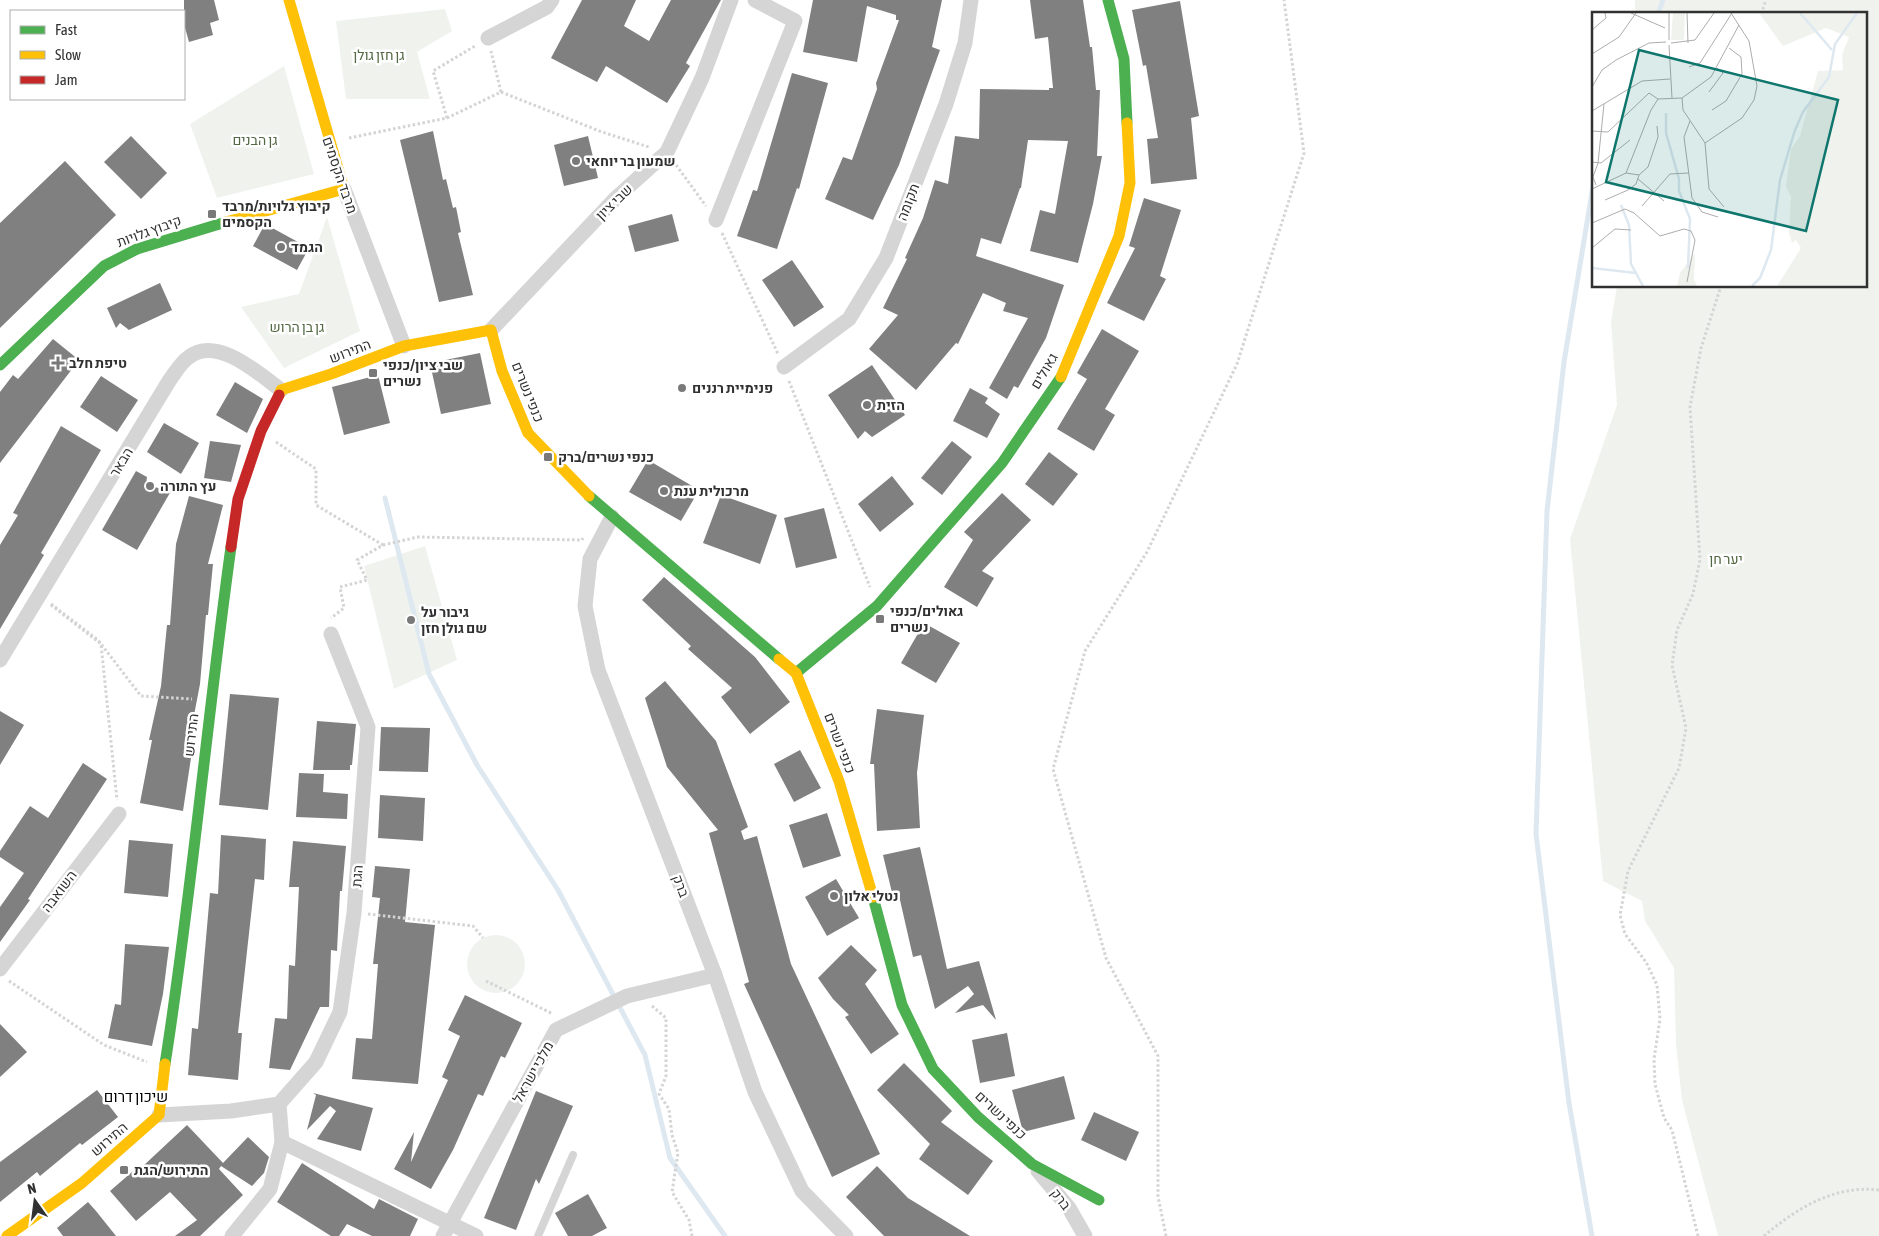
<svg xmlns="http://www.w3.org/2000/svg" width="1879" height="1236" font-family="'Asap Condensed',Heebo,sans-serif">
	<rect width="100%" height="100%" fill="#fff"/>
	<g fill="#f0f3ed">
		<polygon points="1635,0 1879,0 1879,1236 1718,1236 1682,1100 1676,1044 1674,968 1645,921 1642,901 1603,881 1570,539 1617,405 1611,322 1617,286 1865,286 1865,14 1635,14"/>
		<polygon points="445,9 452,31 417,52 430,99 346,99 336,21"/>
		<polygon points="284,66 314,174 217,198 190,124"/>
		<polygon points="327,217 360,331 284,368 241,307 299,294"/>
		<polygon points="425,546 457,660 394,689 364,566"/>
		<circle cx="496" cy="964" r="29"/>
	</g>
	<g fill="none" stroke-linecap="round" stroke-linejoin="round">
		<g stroke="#dee8f0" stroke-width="5">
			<polyline points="1658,14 1663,0"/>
			<polyline points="385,498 429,674 477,765 558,890 645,1055 670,1158 725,1236"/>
			<polyline points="1592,1236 1569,1103 1536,834 1547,511 1564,362 1593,186"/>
		</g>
	</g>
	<g fill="#808080">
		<polygon points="184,0 214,0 219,20 210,23 213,35 189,42 184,24"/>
		<polygon points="582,0 636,0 624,26 649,41 671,0 721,0 686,63 690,66 667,103 606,66 597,82 551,58"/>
		<polygon points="813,0 942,0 932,47 940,50 899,165 873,220 825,199 843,157 852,160 877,89 876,83 899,20 896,20 896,15 867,6 857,62 803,52"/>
		<polygon points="1030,0 1083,0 1090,47 1092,47 1096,90 1100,90 1097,156 1102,156 1093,204 1078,263 1030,251 1040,210 1055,214 1068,141 1028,140 1021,188 1020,188 1001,244 981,238 976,256 1064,285 1046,338 1018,388 1014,386 1007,399 989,388 1028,318 1003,311 1006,303 983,293 958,344 956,343 916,390 869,349 898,315 883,308 907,259 905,258 923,218 935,180 948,184 955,136 979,139 980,89 1049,90 1049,88 1053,88 1048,37 1035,39"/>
		<polygon points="1180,1 1199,116 1191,118 1197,179 1151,184 1147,139 1158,138 1146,65 1143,66 1132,10"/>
		<polygon points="792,73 828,83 799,189 797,188 777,249 737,236 753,190 757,191"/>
		<polygon points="433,131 443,180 446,179 453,208 456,207 461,232 458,233 473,295 439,302 400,140"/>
		<polygon points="131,136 167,173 141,199 104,162"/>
		<polygon points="588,136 598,178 564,186 554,145"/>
		<polygon points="65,161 116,215 0,328 0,223"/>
		<polygon points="1144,198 1181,210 1160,276 1166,279 1144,321 1107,303 1135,248 1129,246"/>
		<polygon points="672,214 679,241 635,252 628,226"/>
		<polygon points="265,224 309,248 297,270 253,246"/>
		<polygon points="792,260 824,307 794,327 762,280"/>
		<polygon points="160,283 172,310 129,330 120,323 116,328 107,308"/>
		<polygon points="1102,329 1139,351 1105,409 1115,415 1094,451 1057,429 1087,379 1077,373"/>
		<polygon points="53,339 79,360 0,463 0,392 13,375 18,379"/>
		<polygon points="480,353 491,404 441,414 430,363"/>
		<polygon points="872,365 905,415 872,437 865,431 858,439 828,395"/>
		<polygon points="378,375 390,423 344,435 332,387"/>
		<polygon points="101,376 138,400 117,432 80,407"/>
		<polygon points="235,382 263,399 247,433 216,415"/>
		<polygon points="970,388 988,398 985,403 1000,414 987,438 953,421"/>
		<polygon points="164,423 199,443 181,474 147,452"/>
		<polygon points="61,426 101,450 41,553 44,555 0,629 0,545 18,515 13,513"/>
		<polygon points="210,441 241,445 231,482 204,478"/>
		<polygon points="952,441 972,457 942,495 921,478"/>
		<polygon points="1049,452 1078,474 1053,506 1025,484"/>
		<polygon points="648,460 699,490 681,521 629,492"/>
		<polygon points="136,471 147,477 146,485 171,491 137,550 102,530"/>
		<polygon points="892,476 914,504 880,532 858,504"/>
		<polygon points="1002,493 1031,520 982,571 994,578 977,607 944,587 973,540 964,532"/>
		<polygon points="721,495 777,515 760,564 703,543"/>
		<polygon points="189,496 223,505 208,564 213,564 208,615 206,615 200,684 186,757 191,758 183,811 140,803 152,740 149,740 161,686 167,625 170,625 176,544"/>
		<polygon points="824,508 837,558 796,568 784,518"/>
		<polygon points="664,577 755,657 790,702 750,734 721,697 732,688 688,649 691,646 642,600"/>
		<polygon points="924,623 960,643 936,683 901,663"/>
		<polygon points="665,681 716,741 748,827 741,831 744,840 757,836 791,964 880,1154 832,1177 744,984 749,982 709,833 718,830 667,767 645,698"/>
		<polygon points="230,694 279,698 268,810 219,805"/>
		<polygon points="877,709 924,715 917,773 920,828 877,831 874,764 870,764"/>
		<polygon points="0,711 24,725 0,765"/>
		<polygon points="317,721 356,724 352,765 350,765 350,770 313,770"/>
		<polygon points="381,727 430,728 428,772 379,771"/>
		<polygon points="800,750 821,788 794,802 774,764"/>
		<polygon points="83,763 107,779 28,899 30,900 0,942 0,907 24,873 0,857 0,851 30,806 48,818"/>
		<polygon points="299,773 324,774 323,792 348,794 347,819 296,817"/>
		<polygon points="380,795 425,798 423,841 378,838"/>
		<polygon points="827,813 841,856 803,868 789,825"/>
		<polygon points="221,835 266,839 264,880 255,879 238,1033 242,1033 238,1080 188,1075 192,1028 198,1029 210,893 218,894"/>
		<polygon points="129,840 173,844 168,897 124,893"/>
		<polygon points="293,841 346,846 342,891 340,891 337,951 331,950 329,1007 320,1007 290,1070 269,1068 275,1018 287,1019 289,965 295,966 299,887 289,887"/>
		<polygon points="920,847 947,969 979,961 996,1020 983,1005 955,1013 974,994 968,986 935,1009 921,955 913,957 900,900 896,895 893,897 883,855"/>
		<polygon points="375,866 410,869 405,922 435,925 418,1084 352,1079 356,1038 372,1039 378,964 373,964 380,898 372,897"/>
		<polygon points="836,879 859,918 827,936 805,897"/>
		<polygon points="125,944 169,947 163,994 152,1046 108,1038 115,1004 121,1005"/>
		<polygon points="851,945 877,970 865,984 899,1034 871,1054 845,1017 849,1015 833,999 818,978"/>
		<polygon points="465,995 522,1023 505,1058 501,1056 483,1096 478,1094 453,1150 431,1189 394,1169 414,1132 411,1162 448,1080 442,1077 460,1036 448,1030"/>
		<polygon points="0,1024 27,1052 0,1077"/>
		<polygon points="1007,1033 1015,1076 980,1083 972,1040"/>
		<polygon points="904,1063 952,1111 941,1122 993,1161 968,1195 919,1159 930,1144 877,1090"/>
		<polygon points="1064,1076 1075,1119 1023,1132 1012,1090"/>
		<polygon points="97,1090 118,1117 82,1145 80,1143 40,1176 37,1172 0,1202 0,1162"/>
		<polygon points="536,1091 573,1106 539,1184 536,1179 516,1230 484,1218"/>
		<polygon points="313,1093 373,1108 361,1151 317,1139 336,1111 330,1106 307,1130 316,1095"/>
		<polygon points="1094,1112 1139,1132 1126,1161 1081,1140"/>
		<polygon points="187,1125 223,1163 248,1137 269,1157 264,1173 252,1186 221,1166 219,1169 243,1195 200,1236 175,1236 197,1220 170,1192 136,1221 110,1191 140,1165 142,1167"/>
		<polygon points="302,1163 374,1209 379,1199 418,1219 410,1236 372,1236 347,1224 339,1236 331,1236 277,1202"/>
		<polygon points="877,1166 908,1198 970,1236 884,1236 846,1197"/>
		<polygon points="588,1194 607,1228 592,1236 568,1236 555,1213"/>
		<polygon points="88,1202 96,1211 116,1236 63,1236 57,1228"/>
	</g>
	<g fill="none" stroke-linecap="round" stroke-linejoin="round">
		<g stroke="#d4d4d4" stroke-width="3" stroke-dasharray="2.5 2.5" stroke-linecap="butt">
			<polyline points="1761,14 1766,0"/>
			<polyline points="501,92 602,132 649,147"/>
			<polyline points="447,118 501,92 491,51"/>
			<polyline points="349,138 447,118 433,71 475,46"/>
			<polyline points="676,165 706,206"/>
			<polyline points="722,233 778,354"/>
			<polyline points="789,381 870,587"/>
			<polyline points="276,442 316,469 316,505 383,545 357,560 367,580 340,587 344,608 331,618"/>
			<polyline points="383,545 418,537 582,540 583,538"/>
			<polyline points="51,604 98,640 141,696 192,699"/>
			<polyline points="51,605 101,644 117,800"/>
			<polyline points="368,914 473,926 483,938"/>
			<polyline points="9,981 104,1045 147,1062"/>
			<polyline points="486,981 553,1014"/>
			<polyline points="652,1006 666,1018 666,1076 659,1094 669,1109 672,1135 678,1153 672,1192 689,1220 692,1236"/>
			<polyline points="1166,1236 1158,1196 1158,1056 1106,958 1053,769 1085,651 1147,552 1237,364 1304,153 1284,0"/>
			<polyline points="1698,1236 1672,1130 1664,1118 1655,1084 1654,1059 1660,1019 1657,985 1646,962 1625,934 1620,915 1628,871 1679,768 1686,728 1672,665 1677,630 1693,594 1700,560 1690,407 1701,348 1721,286"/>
			<path d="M1764,1236C1797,1208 1834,1185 1879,1190"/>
		</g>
		<polyline stroke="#d5d5d5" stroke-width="8" points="538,1236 573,1155"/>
		<g stroke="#d5d5d5" stroke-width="15">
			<polyline points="488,38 547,7 552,0"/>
			<polyline points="344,189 404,346"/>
			<polyline points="716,220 795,21 755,0"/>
			<polyline points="491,330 616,198 667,152 702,78 731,0"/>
			<polyline points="784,367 849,319 886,258 946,104 965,43 971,0"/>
			<polyline points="612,517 590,559 585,606 598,670 715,975 755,1092 802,1191 846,1236"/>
			<path d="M0,660L169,381C175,373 181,362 189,357C217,335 259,374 281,390"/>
			<polyline points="0,969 119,814"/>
			<polyline points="159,1115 231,1111 279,1104 316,1062 340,1012 354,913 368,727 331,634"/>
			<polyline points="282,1142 476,1236"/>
			<polyline points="1038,1171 1069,1208 1085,1236"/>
			<polyline points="232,1236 270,1189 282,1142 279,1104"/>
			<polyline points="443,1236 556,1030 627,996 715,975"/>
		</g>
		<g stroke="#4caf50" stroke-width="11">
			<polyline points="1108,0 1124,59 1127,123"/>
			<polyline points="0,365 104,266 137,249 226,222"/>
			<polyline points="589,496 779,659"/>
			<polyline points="796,673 877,606 1002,463 1061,377"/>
			<polyline points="873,897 902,1005 933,1069 978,1117 1032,1164 1099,1200"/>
			<path d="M165,1064C192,892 207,719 231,547"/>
		</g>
		<g stroke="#ffc107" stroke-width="11">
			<polyline points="226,222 344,189 289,0"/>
			<polyline points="1061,377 1119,236 1130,183 1127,123"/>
			<polyline points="279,395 281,390 331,374 404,346 491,330 502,371 528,433 589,496"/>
			<polyline points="779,659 796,673 839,781 873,897"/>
			<polyline points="7,1236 82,1183 159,1115 165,1064"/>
		</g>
		<polyline stroke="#c62828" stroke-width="11" points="231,547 238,499 261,431 279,395"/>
	</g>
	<g fill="#797979" stroke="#fff" stroke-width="2">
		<circle cx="576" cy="161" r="5"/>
		<rect x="207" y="209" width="10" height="10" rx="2.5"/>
		<circle cx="281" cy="247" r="5"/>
		<path d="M55.5 355.5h5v5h5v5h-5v5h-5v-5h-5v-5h5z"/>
		<rect x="368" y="368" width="10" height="10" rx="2.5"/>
		<circle cx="682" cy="388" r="5"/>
		<circle cx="867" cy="405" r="5"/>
		<rect x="543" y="452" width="10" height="10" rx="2.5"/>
		<circle cx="150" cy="486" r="5"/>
		<circle cx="664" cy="491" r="5"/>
		<rect x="875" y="614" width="10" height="10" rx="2.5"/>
		<circle cx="411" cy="620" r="5"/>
		<circle cx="834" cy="896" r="5"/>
		<rect x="119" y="1165" width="10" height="10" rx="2.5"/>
	</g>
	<g text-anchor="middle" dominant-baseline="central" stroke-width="5" stroke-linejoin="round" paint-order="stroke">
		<g font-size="14" fill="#526943" stroke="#fff">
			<text x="379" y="55">גן חזן גולן</text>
			<text x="255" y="140">גן הבנים</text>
			<text x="297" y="327">גן בן הרוש</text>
			<text x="1726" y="559">יער חן</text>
		</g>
		<g font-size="14" font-weight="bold" fill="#313131" stroke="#fff" text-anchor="start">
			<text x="586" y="161">שמעון בר יוחאי</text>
			<text x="222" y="206">קיבוץ גלויות/מרבד<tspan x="222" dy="16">הקסמים</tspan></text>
			<text x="291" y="247">הגמד</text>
			<text x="69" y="363">טיפת חלב</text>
			<text x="383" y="365">שבי ציון/כנפי<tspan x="383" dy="16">נשרים</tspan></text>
			<text x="692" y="388">פנימיית רננים</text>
			<text x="877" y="405">הזית</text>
			<text x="558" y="457">כנפי נשרים/ברק</text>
			<text x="160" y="486">עץ התורה</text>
			<text x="674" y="491">מרכולית ענת</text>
			<text x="890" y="611">גאולים/כנפי<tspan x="890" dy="16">נשרים</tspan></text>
			<text x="421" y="612">גיבור על<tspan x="421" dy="16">שם גולן חזן</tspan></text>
			<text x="844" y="896">נטלי אלון</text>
			<text x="134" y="1170">התירוש/הגת</text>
		</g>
		<g font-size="14" fill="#313131" stroke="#fff">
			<text transform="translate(340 175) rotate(71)">מרבד הקסמים</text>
			<text transform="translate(614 202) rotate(-44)">שבי ציון</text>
			<text transform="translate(908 202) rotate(-69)">תקומה</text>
			<text transform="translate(149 231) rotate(-20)">קיבוץ גלויות</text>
			<text transform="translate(350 351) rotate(-21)">התירוש</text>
			<text transform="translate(1044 371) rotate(-59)">גאולים</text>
			<text transform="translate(528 392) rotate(68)">כנפי נשרים</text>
			<text transform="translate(121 462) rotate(-59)">הבאר</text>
			<text transform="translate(191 735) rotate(-84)">התירוש</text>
			<text transform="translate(840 743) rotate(69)">כנפי נשרים</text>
			<text transform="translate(357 876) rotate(-86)">הגת</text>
			<text transform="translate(681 886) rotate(69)">ברק</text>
			<text transform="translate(59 891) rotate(-53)">השואבה</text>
			<text transform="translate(533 1072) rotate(-61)">מלכי ישראל</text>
			<text transform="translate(1001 1115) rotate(43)">כנפי נשרים</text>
			<text transform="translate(109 1139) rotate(-41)">התירוש</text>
			<text transform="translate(1061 1199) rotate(52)">ברק</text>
		</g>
		<g font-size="15" fill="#000" stroke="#fff">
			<text x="136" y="1096">שיכון דרום</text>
		</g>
	</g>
	<g transform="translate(1592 12)">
		<rect width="275" height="275" fill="#fff"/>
		<path d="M81,1H93L92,28H79ZM167,1H275V274H185L209,236L204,228L200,231L197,221L199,185L194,174L199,137L208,124L226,59L251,58L250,43L257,25L234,16L191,34ZM103,241L102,267L105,274H85L88,261Z" fill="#f0f3ed"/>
		<path fill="none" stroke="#dee8f0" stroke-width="2.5" d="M208,1L240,38M74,101V121L87,167V179L98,207L96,256M29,193L37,213L39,252L51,274M0,256L44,261M160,274L168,266L179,238L188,168L203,118L211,100L237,65L243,32L265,1"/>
		<path fill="none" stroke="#adadad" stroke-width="1" d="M39,1L73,16M95,1L96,31M0,18L14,6L13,1M77,28V1M79,31L103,28L122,1M77,33L80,86M0,42L27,25L44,1M97,55L108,51L140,1M0,75L10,58L24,48L57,31L74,30M117,80L131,61L125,56M90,86L91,98L113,131L117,177L132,195M90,86L119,65L147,13M120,98L134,89L150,62L149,45L137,36M0,99L50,69L78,67M98,109L92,125L100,186L110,200L126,205M0,119L16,120L57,81L66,87M113,131L150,106L162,88L165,74L157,29L139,1M0,150L9,151L38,128M34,161L47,163L56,155L66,125L65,114M46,167L72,189M4,173L1,165L6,151L12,92M0,177L34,161L59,98L66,87L90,86M13,188L36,178L44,172L47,163M50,194L78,162L97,161M0,211L33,197L42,201L68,224L92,217L99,219L103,228L95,270M0,236L23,217L39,218"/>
		<path fill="#0f766e" fill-opacity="0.15" stroke="#0f766e" stroke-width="2.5" d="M47,38L246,88L214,219L14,170Z"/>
		<rect width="275" height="275" fill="none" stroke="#313131" stroke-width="2.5"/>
	</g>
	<rect x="10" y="10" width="175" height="90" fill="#ffffff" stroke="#adadad"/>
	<rect x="20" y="26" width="25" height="8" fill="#4caf50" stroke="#adadad"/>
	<text x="55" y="35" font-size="15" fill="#313131">Fast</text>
	<rect x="20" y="51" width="25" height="8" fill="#ffc107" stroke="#adadad"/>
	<text x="55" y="60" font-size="15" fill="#313131">Slow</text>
	<rect x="20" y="76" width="25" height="8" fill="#c62828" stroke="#adadad"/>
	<text x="55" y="85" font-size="15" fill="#313131">Jam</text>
	<g transform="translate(35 1201) rotate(346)" stroke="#ffffff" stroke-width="4" paint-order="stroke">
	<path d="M0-4L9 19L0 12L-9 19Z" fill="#313131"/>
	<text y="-8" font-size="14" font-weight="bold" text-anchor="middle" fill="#313131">N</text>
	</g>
</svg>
